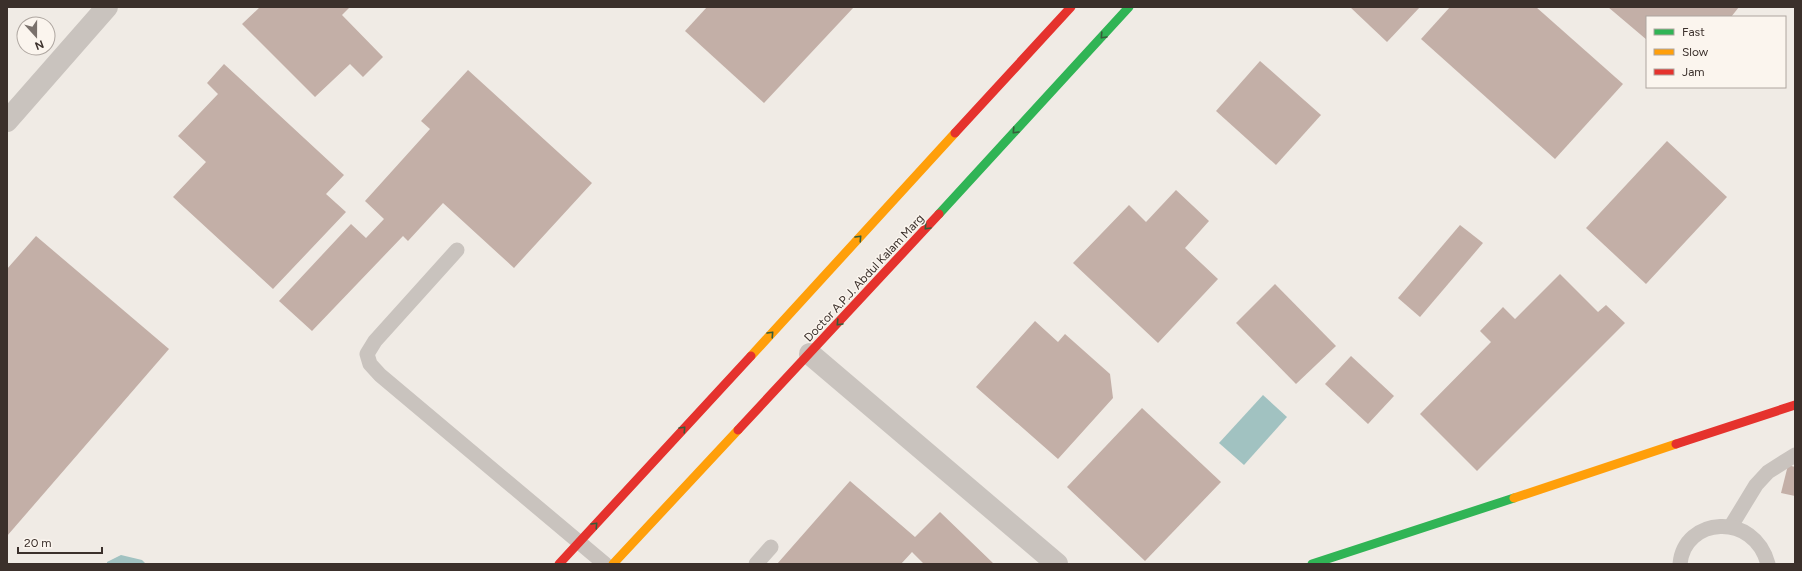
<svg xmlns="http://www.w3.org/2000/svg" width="1802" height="571" font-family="Figtree,sans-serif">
	<rect width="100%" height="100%" fill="#f0ebe5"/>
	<g fill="#a1c2c1">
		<polygon points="1263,395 1287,417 1244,465 1219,443"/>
		<polygon points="121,555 142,560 146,564 107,564 107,562"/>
	</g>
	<g fill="#c3afa7">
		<polygon points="260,7 350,7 342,15 383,57 363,77 350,64 315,97 242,24"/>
		<polygon points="707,7 854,7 764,103 685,31"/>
		<polygon points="1350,7 1420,7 1387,42"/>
		<polygon points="1450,7 1536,7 1623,84 1555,159 1421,39"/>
		<polygon points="1608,7 1739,7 1731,17 1647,17 1647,40"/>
		<polygon points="1260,61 1321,115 1276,165 1216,111"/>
		<polygon points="224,64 344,175 326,194 346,212 273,289 173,197 206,162 178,136 218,94 207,83"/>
		<polygon points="468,70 592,183 514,268 443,203 408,241 403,236 312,331 279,301 351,224 366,238 384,219 365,201 430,129 421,121"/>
		<polygon points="1667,141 1727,197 1646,284 1586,228"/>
		<polygon points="1176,190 1209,221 1185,248 1218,279 1158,343 1073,263 1129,205 1146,222"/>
		<polygon points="1460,225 1483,243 1420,317 1398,298"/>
		<polygon points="36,236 169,349 7,536 7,269"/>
		<polygon points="1560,274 1598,312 1606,305 1625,323 1477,471 1420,414 1491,342 1480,331 1503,307 1515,319"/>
		<polygon points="1275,284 1336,346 1296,384 1236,323"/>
		<polygon points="1035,321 1058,342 1065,334 1110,374 1113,398 1058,459 976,387"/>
		<polygon points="1351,356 1394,396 1368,424 1325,384"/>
		<polygon points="1142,408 1221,482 1145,561 1067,487"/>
		<polygon points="1788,465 1795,467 1795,496 1781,493"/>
		<polygon points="850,481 915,537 940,512 994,564 924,564 912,552 901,564 777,564"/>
	</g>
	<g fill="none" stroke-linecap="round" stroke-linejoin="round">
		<g stroke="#c9c3be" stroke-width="15">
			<polyline points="457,250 375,341 367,354 370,364 380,375 605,564"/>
			<polyline points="1731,526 1756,485 1768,472 1795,455"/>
			<polyline points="756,564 771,547"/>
			<path d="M1680,564C1684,517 1754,511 1768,564"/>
		</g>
		<g stroke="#c9c3be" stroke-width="22">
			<polyline points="7,121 107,7"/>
			<polyline points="810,354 1057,564"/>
		</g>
		<g stroke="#30b455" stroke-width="9">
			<polyline points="939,214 1129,7"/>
			<polyline points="1312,564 1514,498"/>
		</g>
		<g stroke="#ff9f0a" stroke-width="9">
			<polyline points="751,356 955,133"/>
			<polyline points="1514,498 1676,444"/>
			<polyline points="613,564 738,430"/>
		</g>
		<g stroke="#e5322d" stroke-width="9">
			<polyline points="955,133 1071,7"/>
			<polyline points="738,430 939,214"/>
			<polyline points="1676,444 1795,405"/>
			<polyline points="559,564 751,356"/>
		</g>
	</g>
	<defs><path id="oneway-chevron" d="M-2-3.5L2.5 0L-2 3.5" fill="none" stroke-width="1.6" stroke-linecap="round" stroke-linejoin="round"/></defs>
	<g stroke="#375e3a">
		<use href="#oneway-chevron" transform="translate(1103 36) rotate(133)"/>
		<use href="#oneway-chevron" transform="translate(1015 131) rotate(133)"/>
		<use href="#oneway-chevron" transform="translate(927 227) rotate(133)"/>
		<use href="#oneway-chevron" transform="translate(859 238) rotate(-47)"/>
		<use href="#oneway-chevron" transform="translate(839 323) rotate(133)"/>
		<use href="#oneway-chevron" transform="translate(771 334) rotate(-47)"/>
		<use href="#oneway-chevron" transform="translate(683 429) rotate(-47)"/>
		<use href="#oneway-chevron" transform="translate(595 525) rotate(-47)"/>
	</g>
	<g text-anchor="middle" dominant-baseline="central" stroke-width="3" stroke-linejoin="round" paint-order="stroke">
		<g font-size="12" fill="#3b302b" stroke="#fbf5ee">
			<text transform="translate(864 278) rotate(-47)">Doctor A.P.J. Abdul Kalam Marg</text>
		</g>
	</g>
	<rect width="1802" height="571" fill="none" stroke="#3b302b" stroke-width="16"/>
	<rect x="1646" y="16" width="140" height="72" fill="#fbf5ee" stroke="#aea6a0"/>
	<rect x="1654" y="29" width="20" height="6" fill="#30b455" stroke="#aea6a0"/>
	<text x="1682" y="36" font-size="12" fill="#3b302b">Fast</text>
	<rect x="1654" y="49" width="20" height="6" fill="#ff9f0a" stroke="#aea6a0"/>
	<text x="1682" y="56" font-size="12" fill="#3b302b">Slow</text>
	<rect x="1654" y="69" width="20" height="6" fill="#e5322d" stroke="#aea6a0"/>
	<text x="1682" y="76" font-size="12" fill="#3b302b">Jam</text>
	<g transform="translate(36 36) rotate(159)"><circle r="19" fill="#fbf5ee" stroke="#aea6a0"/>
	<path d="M0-3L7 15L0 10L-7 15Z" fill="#7a716c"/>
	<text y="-6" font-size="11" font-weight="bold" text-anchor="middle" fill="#3b302b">N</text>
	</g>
	<path d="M18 547v6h84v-6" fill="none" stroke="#3b302b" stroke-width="2"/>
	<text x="24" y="547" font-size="12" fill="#3b302b" stroke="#fbf5ee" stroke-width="3" paint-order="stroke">20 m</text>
</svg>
